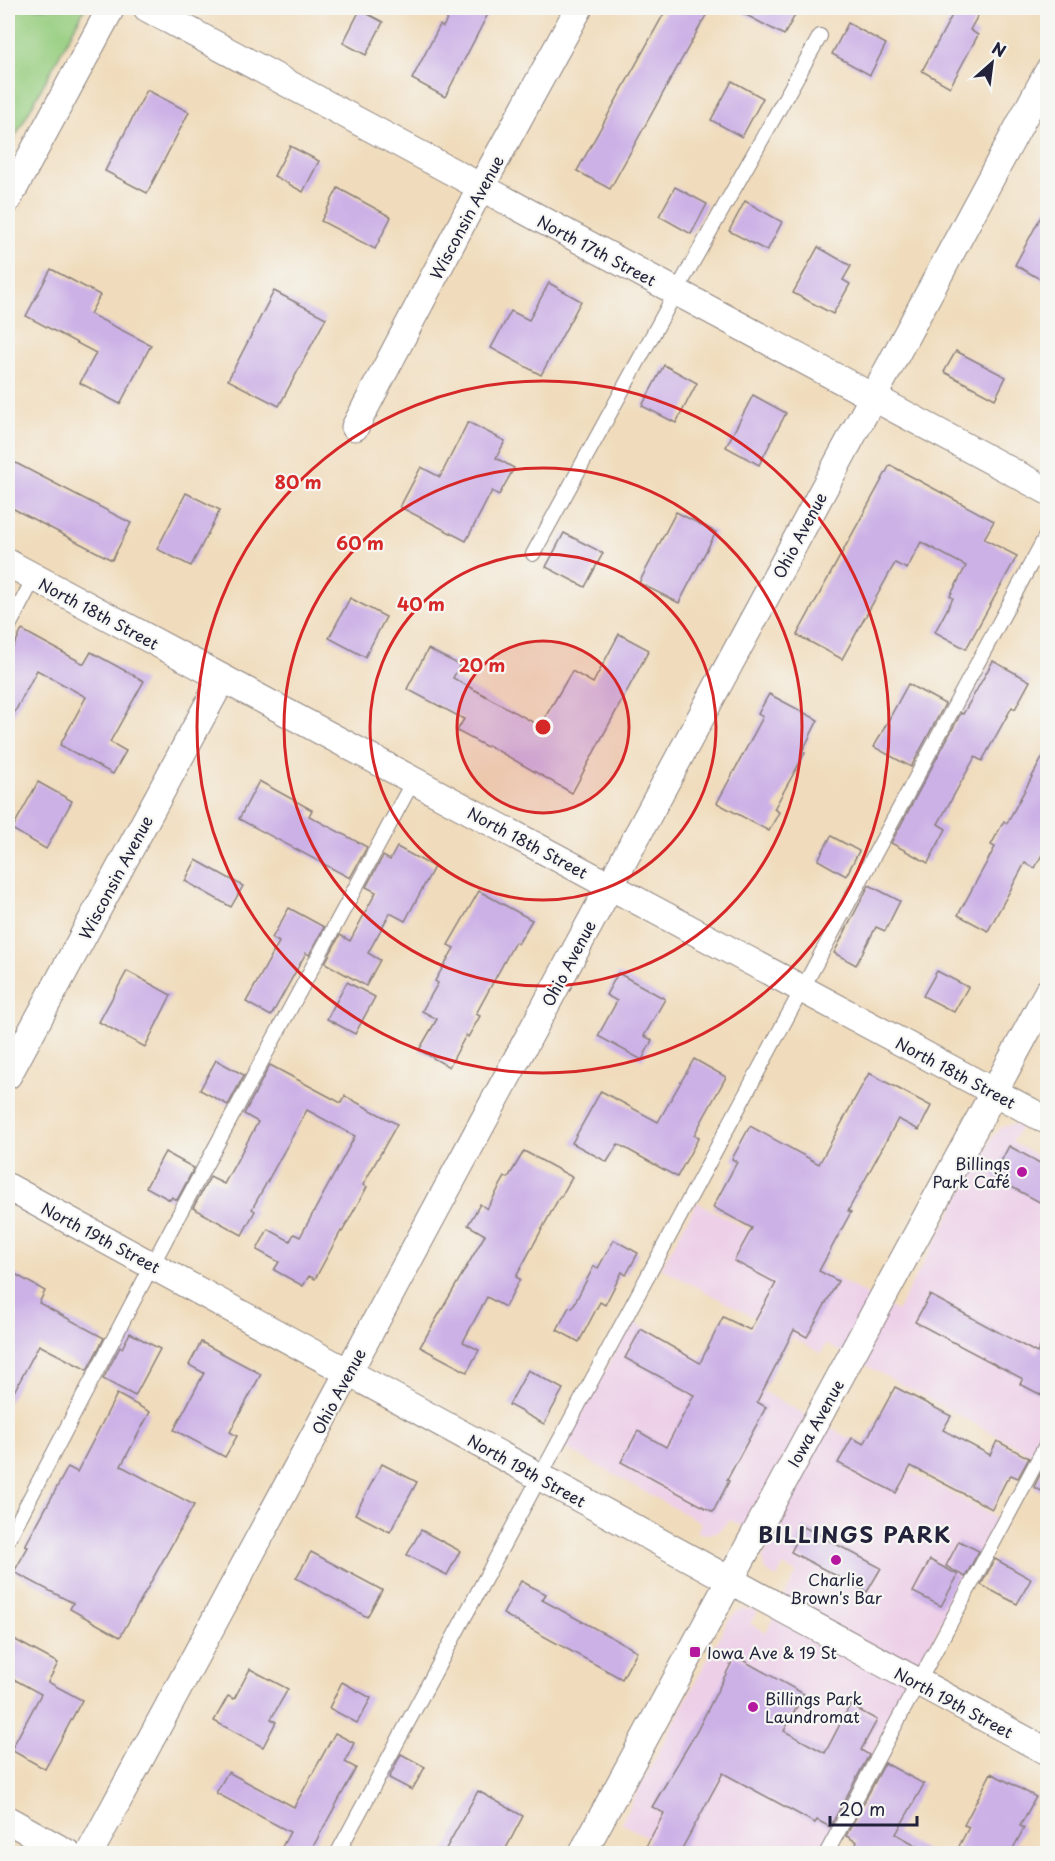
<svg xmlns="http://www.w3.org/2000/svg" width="1055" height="1861" font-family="'Playpen Sans',sans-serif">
	<rect width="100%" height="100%" fill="#f6f6f2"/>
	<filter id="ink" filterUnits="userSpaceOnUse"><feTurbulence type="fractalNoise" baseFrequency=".0167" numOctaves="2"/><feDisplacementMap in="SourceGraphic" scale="12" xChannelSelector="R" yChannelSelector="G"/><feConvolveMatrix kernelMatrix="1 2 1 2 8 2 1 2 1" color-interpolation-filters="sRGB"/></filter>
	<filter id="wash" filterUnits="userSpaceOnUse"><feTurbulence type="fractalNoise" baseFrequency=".008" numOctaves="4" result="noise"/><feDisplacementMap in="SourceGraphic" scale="24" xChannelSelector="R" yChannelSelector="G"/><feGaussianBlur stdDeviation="1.35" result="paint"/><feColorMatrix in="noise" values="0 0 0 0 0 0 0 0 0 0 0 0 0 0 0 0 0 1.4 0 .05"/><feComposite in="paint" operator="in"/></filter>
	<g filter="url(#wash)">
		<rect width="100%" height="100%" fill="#f0dcbc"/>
		<g fill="#edd0e8">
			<polygon points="1015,1124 1021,1126 1012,1142 1047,1161 1047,1423 1031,1454 826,1344 821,1353 661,1268 697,1202 897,1311 993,1136 1002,1127"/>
			<polygon points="632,1321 997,1518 820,1853 677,1853 621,1823 727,1622 735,1613 742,1608 758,1610 750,1624 766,1632 797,1573 783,1566 777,1578 764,1569 763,1556 771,1542 730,1520 717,1532 707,1534 697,1532 701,1523 564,1447"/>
		</g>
		<polygon fill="#97ce80" stroke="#5c785e" stroke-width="1.5" points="8,8 85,8 8,150"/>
		<g id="blocks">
			<g fill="#ccb1e6">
				<polygon points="453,8 491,8 445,97 412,79 440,25 443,27"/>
				<polygon points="667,8 710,8 610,189 577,171"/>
				<polygon points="733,8 799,8 784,35"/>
				<polygon points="956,8 982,8 970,30 978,35 950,87 922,71"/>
				<polygon points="360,10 383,22 366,55 343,43"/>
				<polygon points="848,23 886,44 870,75 832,54"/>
				<polygon points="732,81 763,98 742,137 711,120"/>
				<polygon points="147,90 189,112 147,193 105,171"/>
				<polygon points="290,146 319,161 303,192 274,176"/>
				<polygon points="675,187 707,204 691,234 659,216"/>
				<polygon points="338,188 391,217 375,249 321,221"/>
				<polygon points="745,201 782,222 767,251 729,231"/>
				<polygon points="1047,205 1047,283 1015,265"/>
				<polygon points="818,247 851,266 843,280 850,284 833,314 793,293"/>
				<polygon points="51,269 100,295 90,314 151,345 120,404 80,383 96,353 26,316"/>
				<polygon points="549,283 581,301 541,375 491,348 511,311 529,320"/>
				<polygon points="274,291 326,318 279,406 228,380"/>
				<polygon points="956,351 1006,377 995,399 944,372"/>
				<polygon points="664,365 697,383 676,423 642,406"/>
				<polygon points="753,395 786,413 759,465 726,447"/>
				<polygon points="468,422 505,441 496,458 514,468 499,495 492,491 466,541 400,507 421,467 440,477"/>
				<polygon points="8,459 131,523 112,560 8,506"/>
				<polygon points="890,465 994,521 984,539 1017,556 966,649 935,632 953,598 950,596 966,566 921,542 907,569 895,563 842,659 797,635"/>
				<polygon points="186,493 220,510 191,566 157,549"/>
				<polygon points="676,512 716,532 679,603 639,583"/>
				<polygon points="564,533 603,553 585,587 546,567"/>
				<polygon points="350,598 386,617 365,657 329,638"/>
				<polygon points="22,630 84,664 91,652 144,681 110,742 126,751 113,774 60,745 86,697 37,670 8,725 8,657"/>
				<polygon points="619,634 649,650 572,793 488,745 487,747 457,731 464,719 407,689 428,649 460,665 453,678 540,726 572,671 593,683"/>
				<polygon points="993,661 1030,681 1015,709 1012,707 982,761 975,757 938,824 946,829 928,863 891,843 961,713 963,714"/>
				<polygon points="908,684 945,704 911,767 874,747"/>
				<polygon points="769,694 818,720 802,752 805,753 774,809 779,812 769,831 717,803 763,717 758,714"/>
				<polygon points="1047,749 1047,845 1035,868 1025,863 988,931 958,915 995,847 991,845 1004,821 1007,823"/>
				<polygon points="259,781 312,810 309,816 367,847 350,878 239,819"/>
				<polygon points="38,782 72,801 46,849 12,829"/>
				<polygon points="831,836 859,851 846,876 818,860"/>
				<polygon points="397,847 434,867 405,921 390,913 368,953 380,960 366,986 325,963 340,935 350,941 376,892 366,887 383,856 390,860"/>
				<polygon points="196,860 243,886 231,907 185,881"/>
				<polygon points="869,885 900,901 885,931 876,927 856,965 834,953"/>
				<polygon points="479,891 532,920 518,944 515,942 476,1014 480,1016 468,1037 466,1035 449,1067 419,1050 437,1019 422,1011 438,983 435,981 454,948 448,945"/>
				<polygon points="289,908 324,927 309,955 306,953 271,1016 246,1002 279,942 272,938"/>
				<polygon points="127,971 171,995 145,1047 99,1022"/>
				<polygon points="937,971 968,987 954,1012 923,996"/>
				<polygon points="618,973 665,999 644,1036 652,1040 642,1060 598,1036 617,1001 606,995"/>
				<polygon points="347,982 375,997 355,1034 327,1019"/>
				<polygon points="694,1059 726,1077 694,1135 699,1137 677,1177 618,1144 607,1162 572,1143 601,1091 658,1122"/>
				<polygon points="216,1060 244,1075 228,1105 200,1090"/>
				<polygon points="270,1065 341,1103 345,1096 397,1124 363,1185 367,1187 342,1232 341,1231 315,1279 309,1276 303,1286 274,1270 279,1262 257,1250 268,1229 290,1241 294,1234 300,1237 355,1136 307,1110 252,1209 255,1211 242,1235 193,1208 210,1177 224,1184 258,1122 244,1114"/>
				<polygon points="869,1073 931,1106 919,1130 898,1119 848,1211 851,1212 819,1271 838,1281 807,1337 794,1330 757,1402 766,1407 727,1480 729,1481 713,1512 621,1462 638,1431 666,1447 694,1395 625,1358 641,1329 700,1363 723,1317 750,1330 776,1283 734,1261 752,1228 713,1207 737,1162 732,1159 750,1126 819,1164"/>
				<polygon points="1009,1146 1047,1167 1047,1206 993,1177"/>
				<polygon points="524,1151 572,1177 561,1197 560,1196 516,1277 520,1279 505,1307 487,1297 463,1342 479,1350 467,1372 420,1347 485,1235 468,1225 480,1204 487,1209 505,1177 508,1178"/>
				<polygon points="165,1152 194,1168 177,1200 172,1197 170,1200 146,1187"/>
				<polygon points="614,1240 638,1253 626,1275 622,1272 605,1305 600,1302 579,1342 557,1330 569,1307 572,1308 594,1266 598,1268"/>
				<polygon points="8,1270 45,1291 39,1303 104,1338 87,1370 39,1345 8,1403"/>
				<polygon points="930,1295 1037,1353 1047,1333 1047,1398 1020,1384 1023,1379 915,1322"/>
				<polygon points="130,1333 160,1349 135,1396 103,1379 120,1347 122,1348"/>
				<polygon points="201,1342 261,1374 230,1432 237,1436 225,1457 174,1430 204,1373 189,1365"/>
				<polygon points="528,1370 563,1389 544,1424 509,1405"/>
				<polygon points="895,1387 951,1416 943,1430 990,1455 997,1441 1029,1458 1018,1478 1011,1475 1006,1481 992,1509 911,1466 896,1493 838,1463 852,1438 864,1444"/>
				<polygon points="117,1394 150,1412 121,1466 194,1505 120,1637 70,1609 73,1603 14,1572 28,1547 25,1546 68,1467 77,1472"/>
				<polygon points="382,1464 417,1482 390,1532 355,1514"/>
				<polygon points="1044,1467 1047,1468 1047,1494 1034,1487"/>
				<polygon points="804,1527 881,1568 867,1592 791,1552"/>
				<polygon points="421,1530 460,1551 447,1575 407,1555"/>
				<polygon points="959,1541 979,1551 965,1577 946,1566"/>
				<polygon points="311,1552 382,1590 367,1617 296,1578"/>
				<polygon points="995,1559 1031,1579 1017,1604 981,1585"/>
				<polygon points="930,1560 958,1575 941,1606 913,1592"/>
				<polygon points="521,1581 546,1594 542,1600 637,1651 622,1679 503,1614"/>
				<polygon points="8,1636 58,1663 48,1682 82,1700 45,1769 11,1750 41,1694 8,1676"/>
				<polygon points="735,1656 804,1694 784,1731 825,1753 850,1705 877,1720 861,1750 869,1755 830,1827 817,1820 815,1823 723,1773 679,1854 642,1854 664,1813 652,1807 697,1731"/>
				<polygon points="250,1669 288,1689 271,1719 276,1722 263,1747 214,1721 228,1696 234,1699"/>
				<polygon points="342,1682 371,1698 357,1723 329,1708"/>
				<polygon points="335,1733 354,1743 345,1762 356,1768 309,1854 278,1854 290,1832 216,1793 228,1772 294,1807"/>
				<polygon points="401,1754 425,1767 412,1790 389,1778"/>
				<polygon points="885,1763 924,1784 896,1834 932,1854 851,1854 857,1842 846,1836"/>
				<polygon points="991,1773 1036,1797 1020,1826 1024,1828 1010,1854 955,1854 969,1827 964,1825"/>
				<polygon points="478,1791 523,1816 503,1854 443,1854"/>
			</g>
		</g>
	</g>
	<g filter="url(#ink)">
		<use href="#blocks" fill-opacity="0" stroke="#897f7c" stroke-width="1.5"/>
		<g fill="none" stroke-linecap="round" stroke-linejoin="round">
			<defs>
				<g id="service">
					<polyline points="533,554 676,292 820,36"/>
					<polyline points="8,628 34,578"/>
					<polyline points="8,1540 169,1233 413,781"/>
					<polyline points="337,1854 1048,532"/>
					<polyline points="826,1854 1048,1441"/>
				</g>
				<g id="minor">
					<polyline points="147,8 1048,491"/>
					<polyline points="8,199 111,8"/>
					<polyline points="355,427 481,187 579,8"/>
					<polyline points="8,563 1048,1121"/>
					<polyline points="8,1075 222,679"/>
					<path d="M8,1187C355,1374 700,1566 1048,1752"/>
					<polyline points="8,1820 69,1854"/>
					<polyline points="89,1854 1048,72"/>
					<polyline points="582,1854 1048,992"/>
				</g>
			</defs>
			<use href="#service" stroke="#897f7c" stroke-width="16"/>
			<use href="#minor" stroke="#897f7c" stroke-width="29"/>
			<use href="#service" stroke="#fff" stroke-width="14"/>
			<use href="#minor" stroke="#fff" stroke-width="27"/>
		</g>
	</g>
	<circle cx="543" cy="727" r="86" fill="#d62828" fill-opacity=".12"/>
	<g fill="none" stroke="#d62828" stroke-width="3">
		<circle cx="543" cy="727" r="86"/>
		<circle cx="543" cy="727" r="173"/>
		<circle cx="543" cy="727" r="259"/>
		<circle cx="543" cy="727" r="346"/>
	</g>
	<g fill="#b5179e" stroke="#f6f6f2" stroke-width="2">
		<circle cx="1022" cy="1172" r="6"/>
		<circle cx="836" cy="1560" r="6"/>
		<rect x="689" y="1646" width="12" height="12" rx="3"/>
		<circle cx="753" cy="1707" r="6"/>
	</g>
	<g text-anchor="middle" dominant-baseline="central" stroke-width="4.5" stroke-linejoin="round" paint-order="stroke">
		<g font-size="16" fill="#22223b" stroke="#f6f6f2">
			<text transform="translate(466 217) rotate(-62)">Wisconsin Avenue</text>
			<text transform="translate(597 250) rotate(28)">North 17th Street</text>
			<text transform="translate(799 535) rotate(-62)">Ohio Avenue</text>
			<text transform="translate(99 613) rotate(28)">North 18th Street</text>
			<text transform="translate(528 842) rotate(28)">North 18th Street</text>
			<text transform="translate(115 877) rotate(-62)">Wisconsin Avenue</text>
			<text transform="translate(568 963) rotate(-62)">Ohio Avenue</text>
			<text transform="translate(956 1072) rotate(28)">North 18th Street</text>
			<text transform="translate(101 1237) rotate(28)">North 19th Street</text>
			<text transform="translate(338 1391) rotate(-62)">Ohio Avenue</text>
			<text transform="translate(815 1423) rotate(-61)">Iowa Avenue</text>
			<text transform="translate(527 1470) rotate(29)">North 19th Street</text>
			<text transform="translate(954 1702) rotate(28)">North 19th Street</text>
		</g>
		<g font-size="16" fill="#22223b" stroke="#f6f6f2" text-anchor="start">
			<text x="1010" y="1163" text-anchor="end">Billings<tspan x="1010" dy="18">Park Café</tspan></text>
			<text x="836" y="1579" text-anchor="middle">Charlie<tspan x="836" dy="18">Brown's Bar</tspan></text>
			<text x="707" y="1652">Iowa Ave &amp; 19 St</text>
			<text x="765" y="1698">Billings Park<tspan x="765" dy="18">Laundromat</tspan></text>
		</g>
		<g font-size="22" font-weight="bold" letter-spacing="1.5" fill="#22223b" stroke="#f6f6f2">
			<text x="855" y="1533">BILLINGS PARK</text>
		</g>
	</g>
	<circle cx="543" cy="727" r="9" fill="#d62828" stroke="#f6f6f2" stroke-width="3"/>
	<g font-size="18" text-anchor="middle" font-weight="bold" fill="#d62828" stroke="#f6f6f2" stroke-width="4.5" stroke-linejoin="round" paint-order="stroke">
		<text x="298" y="489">80 m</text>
		<text x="360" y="550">60 m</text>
		<text x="421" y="611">40 m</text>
		<text x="482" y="672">20 m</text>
	</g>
	<rect width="1055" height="1861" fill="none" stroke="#f6f6f2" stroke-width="30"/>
	<g transform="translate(992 63) rotate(28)" stroke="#f6f6f2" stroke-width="4.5" paint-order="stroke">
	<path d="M0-4.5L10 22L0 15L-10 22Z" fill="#22223b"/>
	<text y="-9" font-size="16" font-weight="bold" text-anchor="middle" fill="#22223b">N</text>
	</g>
	<path d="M830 1816v9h87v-9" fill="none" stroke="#22223b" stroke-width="3"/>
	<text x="839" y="1816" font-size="18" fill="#22223b" stroke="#f6f6f2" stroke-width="4.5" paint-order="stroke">20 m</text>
</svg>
